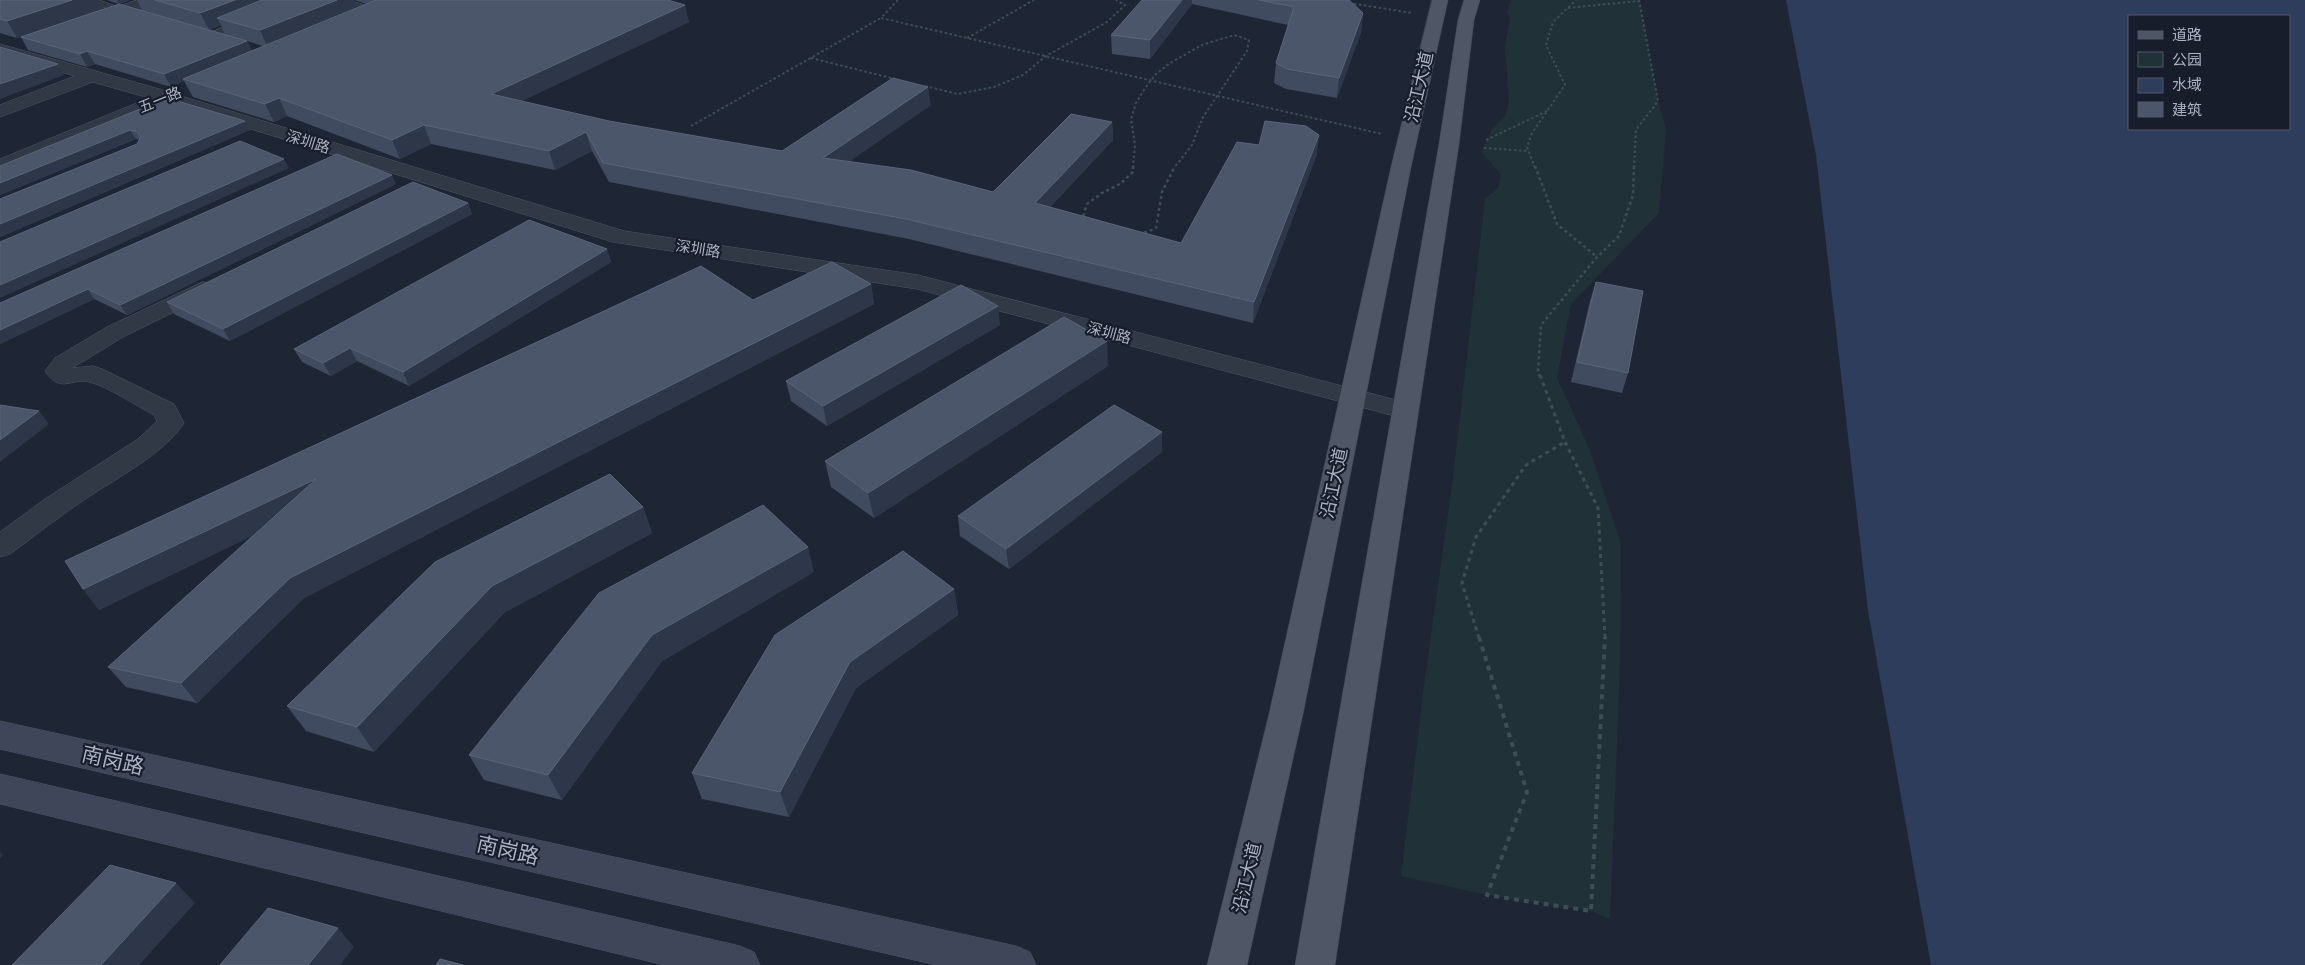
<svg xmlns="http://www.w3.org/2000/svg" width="2305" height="965" font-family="Rubik,'Noto Sans SC',sans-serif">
	<rect width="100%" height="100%" fill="#1e2636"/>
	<polygon fill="#203237" points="1511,0 1639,0 1658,101 1666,129 1659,213 1571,304 1557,378 1589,448 1621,544 1620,664 1610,919 1591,911 1487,895 1401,876 1425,678 1453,478 1485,199 1498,188 1501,174 1481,152 1492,129 1505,116 1509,102 1505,47 1510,18 1507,12"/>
	<path fill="#2e3d5c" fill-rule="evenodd" d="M1786,0H2305V965H1931L1868,611L1816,155ZM2129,16H2289V129H2129Z"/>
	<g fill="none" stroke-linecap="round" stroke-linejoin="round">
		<defs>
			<g id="service">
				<polygon points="84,0 99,0 137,14 136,16 128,16"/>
				<polygon points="330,0 347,0 380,9 381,11 376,14 331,2"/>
				<polygon points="245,18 250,21 249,23 212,38 208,39 203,36"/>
			</g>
			<g id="minor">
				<polygon points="137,0 160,0 158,3 101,23 89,23 87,20 89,17"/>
				<polygon points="0,44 166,91 178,91 181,96 624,231 918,275 1415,405 1419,411 1415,417 1406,419 917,289 613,242 168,103 0,172 0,159 149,98 93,82 0,117 0,105 75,76 0,54"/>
				<path d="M203,282L211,284L214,289L211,294L123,337L72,368L93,366L102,369L174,404L184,423C164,454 118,477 87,498C61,515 36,535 10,554L0,557V532L45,499L138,439L157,421L154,415C137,406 108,387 90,382C71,377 61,395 45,371L55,358L107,327Z"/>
			</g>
			<g id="secondary">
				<polygon points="0,721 1016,946 1030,952 1036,965 936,965 0,749"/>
				<polygon points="0,774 740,946 754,952 760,965 664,965 0,804"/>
			</g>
			<g id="primary">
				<polygon points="1432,0 1448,0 1411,167 1303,714 1247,965 1207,965 1269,714 1391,167"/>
				<polygon points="1464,0 1480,0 1474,20 1459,144 1335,965 1295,965 1439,144 1458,20"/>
			</g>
		</defs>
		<use href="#service" stroke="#4e5565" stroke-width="1"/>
		<use href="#minor" stroke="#4e5565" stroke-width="1"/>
		<use href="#secondary" stroke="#4e5565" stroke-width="1"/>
		<use href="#primary" stroke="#3a4150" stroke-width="1"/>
		<g stroke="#3d4f54" stroke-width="2" stroke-dasharray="2.5 2.5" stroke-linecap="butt">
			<polyline points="898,0 881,18 1382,134"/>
			<polyline points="1349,3 1412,13"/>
			<polyline points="1568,8 1639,1"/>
			<polyline points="967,38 1034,0"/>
			<polyline points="811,58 899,80"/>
			<polyline points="925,86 958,94 994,87 1023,75 1046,56 1107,22 1125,5 1116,0"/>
			<polyline points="691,126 881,18"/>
			<polyline points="1486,140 1547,111"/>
			<polyline points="1484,148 1528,151"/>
			<polyline points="1133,168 1135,145 1131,119 1136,103 1145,88 1156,74 1170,63 1202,45 1234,35 1249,40 1247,51 1203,117 1192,145 1174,168"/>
			<polyline points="1535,168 1527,147 1532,133 1565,85 1546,45 1553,22 1576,0"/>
			<polyline points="1634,168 1636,130 1658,101 1639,0"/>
		</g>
		<g stroke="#3d4f54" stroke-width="2.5" stroke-dasharray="3 3" stroke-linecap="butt">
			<path d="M1133,166V172L1120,184L1102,193L1087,204L1083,217L1090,228C1114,234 1133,239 1156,228L1162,192L1175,166"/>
			<polyline points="1535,166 1557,224 1597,257"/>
			<polyline points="1540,377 1538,371 1541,325 1597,257 1619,236 1633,195 1634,166"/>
		</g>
		<g stroke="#3d4f54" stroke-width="3" stroke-dasharray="4 4" stroke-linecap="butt">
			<polyline points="1540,375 1565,442"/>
			<polyline points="1565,442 1598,508 1605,638"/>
			<polyline points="1479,638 1462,583 1476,537 1526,465 1565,442"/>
		</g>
		<polyline stroke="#3d4f54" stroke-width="4" stroke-dasharray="5 5" stroke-linecap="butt" points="1479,637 1527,792 1487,895 1591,911 1605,637"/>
		<use href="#service" fill="#313846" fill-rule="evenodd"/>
		<use href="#minor" fill="#313846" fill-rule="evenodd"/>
		<use href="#secondary" fill="#3f4659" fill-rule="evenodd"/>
		<use href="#primary" fill="#4f5767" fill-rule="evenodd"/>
	</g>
	<g fill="#414b5f" fill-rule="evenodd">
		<path d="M0,0H98L103,9L142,10L137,0H353L356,8L367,4L354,0H668L689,22L521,101L609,121L782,151L931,105L849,161L993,192L1112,122L1113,140L1050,207L1181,243L1317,154L1253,323L909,239L609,182L592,151L555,170L431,144L400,159L287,116L274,122L193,97L184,81L171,87L95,64L87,67L28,50L21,37L17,38L0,33ZM221,25L225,35L209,30ZM247,41L263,46L252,51Z"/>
		<polygon points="107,0 130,0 119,4"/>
		<polygon points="1142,0 1349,0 1363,13 1361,32 1337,98 1286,89 1274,83 1276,63 1288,25 1192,4 1150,59 1112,54 1111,35"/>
		<polygon points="167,98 245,121 250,130 0,237 0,199 137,144 139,140 136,139 0,195 0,166"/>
		<polygon points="396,184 127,315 94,299 0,344 0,303"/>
		<polygon points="468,203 472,214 230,341 174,314 167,302"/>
		<polygon points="607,249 611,262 409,386 357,361 331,376 302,362 294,349"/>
		<polygon points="1596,282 1628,373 1622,393 1571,382 1590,301"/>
		<polygon points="871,284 874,304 304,598 197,703 126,687 108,667 253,535 99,610 83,589 753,300"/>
		<polygon points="1000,325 827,426 791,401 786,381"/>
		<polygon points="1108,366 874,518 831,487 825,461"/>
		<polygon points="1162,452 1009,569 960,536 958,516"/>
		<polygon points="643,507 652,533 505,612 374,752 306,731 287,706"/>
		<polygon points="814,572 662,661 562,800 484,780 469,755"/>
		<polygon points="954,589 958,615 856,688 789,817 702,799 692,773"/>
	</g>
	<g fill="#2e374a">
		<polygon points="72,0 98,0 103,9 17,38 7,21"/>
		<polygon points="117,0 130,0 119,4"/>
		<polygon points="235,0 286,0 217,18 221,25 209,30 200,13"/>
		<polygon points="337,0 353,0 358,11 268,48 260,30"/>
		<polygon points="1182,0 1192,0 1192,4 1150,59 1150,40"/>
		<polygon points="685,5 689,22 497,113 491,94"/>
		<polygon points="1363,13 1361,32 1337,98 1339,78"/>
		<polygon points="247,41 253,53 183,79 184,81 171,87 164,74"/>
		<polygon points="87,51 95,64 87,67 80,54"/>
		<polygon points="58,64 64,75 0,99 0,84"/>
		<polygon points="928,87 931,105 827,177 823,158"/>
		<polygon points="279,98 287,116 274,122 265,104"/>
		<polygon points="245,121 250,130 0,237 0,224"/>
		<polygon points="1112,122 1113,140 1036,222 1035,203"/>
		<polygon points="424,125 431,144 400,159 392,140"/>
		<polygon points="130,130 136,139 0,195 0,183"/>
		<polygon points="586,132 592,151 555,170 549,151"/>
		<polygon points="1319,135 1317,154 1253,323 1254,302"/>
		<polygon points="284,159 289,168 0,298 0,285"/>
		<polygon points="392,175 396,184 127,315 120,305"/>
		<polygon points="468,203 472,214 230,341 223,329"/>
		<polygon points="607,249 611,262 409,386 403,372"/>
		<polygon points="871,284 874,304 304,598 197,703 181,683 290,578"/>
		<polygon points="88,289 94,299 0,344 0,330"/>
		<polygon points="998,306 1000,325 827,426 823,406"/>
		<polygon points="1107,341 1108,366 874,518 868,493"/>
		<polygon points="350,348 357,361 331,376 323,363"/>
		<polygon points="39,411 49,424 0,462 0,440"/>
		<polygon points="1162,432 1162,452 1009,569 1006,549"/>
		<polygon points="316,479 328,499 99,610 83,589"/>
		<polygon points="643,507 652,533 505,612 374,752 357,727 492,586"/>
		<polygon points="808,547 814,572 662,661 562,800 548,775 652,635"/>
		<polygon points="954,589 958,615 856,688 789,817 780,792 850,662"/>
		<polygon points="0,852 3,855 0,858"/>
		<polygon points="176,883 195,903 139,965 101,965"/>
		<polygon points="338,928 354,947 340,965 308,965"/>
	</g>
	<g fill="#4c566a" stroke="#5b6478">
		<polygon points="0,0 72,0 7,21 0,19"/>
		<polygon points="155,0 235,0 200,13"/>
		<polygon points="262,0 337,0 260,30 217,18"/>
		<polygon points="376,0 668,0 685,5 491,94 609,121 782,151 893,78 928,87 823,158 911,170 993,192 1071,114 1112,122 1035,203 1181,243 1237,142 1259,145 1265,121 1306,126 1319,135 1254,302 906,219 603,163 586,132 549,151 424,125 392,140 279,98 265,104 183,79"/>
		<polygon points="1142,0 1182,0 1150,40 1111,35"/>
		<polygon points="1259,0 1349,0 1363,13 1339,78 1287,69 1276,63 1294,7"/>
		<polygon points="119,4 247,41 164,74 87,51 80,54 21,37"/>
		<polygon points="0,47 58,64 0,84"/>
		<polygon points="167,98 245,121 0,224 0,199 137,144 141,137 137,132 130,130 0,183 0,166"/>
		<polygon points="240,141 284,159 0,285 0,242"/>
		<polygon points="337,154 392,175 120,305 88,289 0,330 0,303"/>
		<polygon points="413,182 468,203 223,329 167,302"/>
		<polygon points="529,220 607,249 403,372 350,348 323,363 294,349"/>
		<polygon points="832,262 871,284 290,578 181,683 108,667 316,479 83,589 65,561 701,266 753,300"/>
		<polygon points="1596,282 1643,291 1628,373 1577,362"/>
		<polygon points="961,285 998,306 823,406 786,381"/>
		<polygon points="1064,317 1107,341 868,493 825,461"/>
		<polygon points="0,405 39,411 0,440"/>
		<polygon points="1114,405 1162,432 1006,549 958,516"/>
		<polygon points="610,474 643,507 492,586 357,727 287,706 435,562"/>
		<polygon points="763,505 808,547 652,635 548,775 469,755 599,593"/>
		<polygon points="903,551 954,589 850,662 780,792 692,773 775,635"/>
		<polygon points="110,865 176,883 101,965 12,965"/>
		<polygon points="268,908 338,928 308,965 220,965"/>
		<polygon points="440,959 463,965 436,965"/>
	</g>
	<g text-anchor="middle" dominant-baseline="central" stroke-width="4.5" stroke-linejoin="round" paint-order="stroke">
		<g font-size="15" fill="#aab2c4" stroke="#171d2a">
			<text transform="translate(160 100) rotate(-22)">五一路</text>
			<text transform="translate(308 142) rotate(17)">深圳路</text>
			<text transform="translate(698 249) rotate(9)">深圳路</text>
			<text transform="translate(1109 333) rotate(15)">深圳路</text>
		</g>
		<g font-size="18" fill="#aab2c4" stroke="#171d2a">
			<text transform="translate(1419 87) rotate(-77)">沿江大道</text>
			<text transform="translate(1334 483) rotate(-78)">沿江大道</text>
			<text transform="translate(1247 878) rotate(-77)">沿江大道</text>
		</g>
		<g font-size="21" fill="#aab2c4" stroke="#171d2a">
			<text transform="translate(113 760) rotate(13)">南岗路</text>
			<text transform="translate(508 850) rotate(13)">南岗路</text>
		</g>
	</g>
	<rect x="2128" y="15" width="162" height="115" fill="#171d2a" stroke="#525968"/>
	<rect x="2138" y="31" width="25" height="8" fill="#4f5767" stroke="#525968"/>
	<text x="2172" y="40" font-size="15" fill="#aab2c4">道路</text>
	<rect x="2138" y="52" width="25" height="15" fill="#203237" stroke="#525968"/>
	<text x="2172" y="65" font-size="15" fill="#aab2c4">公园</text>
	<rect x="2138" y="78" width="25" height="15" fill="#2e3d5c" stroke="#525968"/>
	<text x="2172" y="90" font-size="15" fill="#aab2c4">水域</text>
	<rect x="2138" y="102" width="25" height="15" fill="#4c566a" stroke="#525968"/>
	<text x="2172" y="115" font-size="15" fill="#aab2c4">建筑</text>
</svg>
